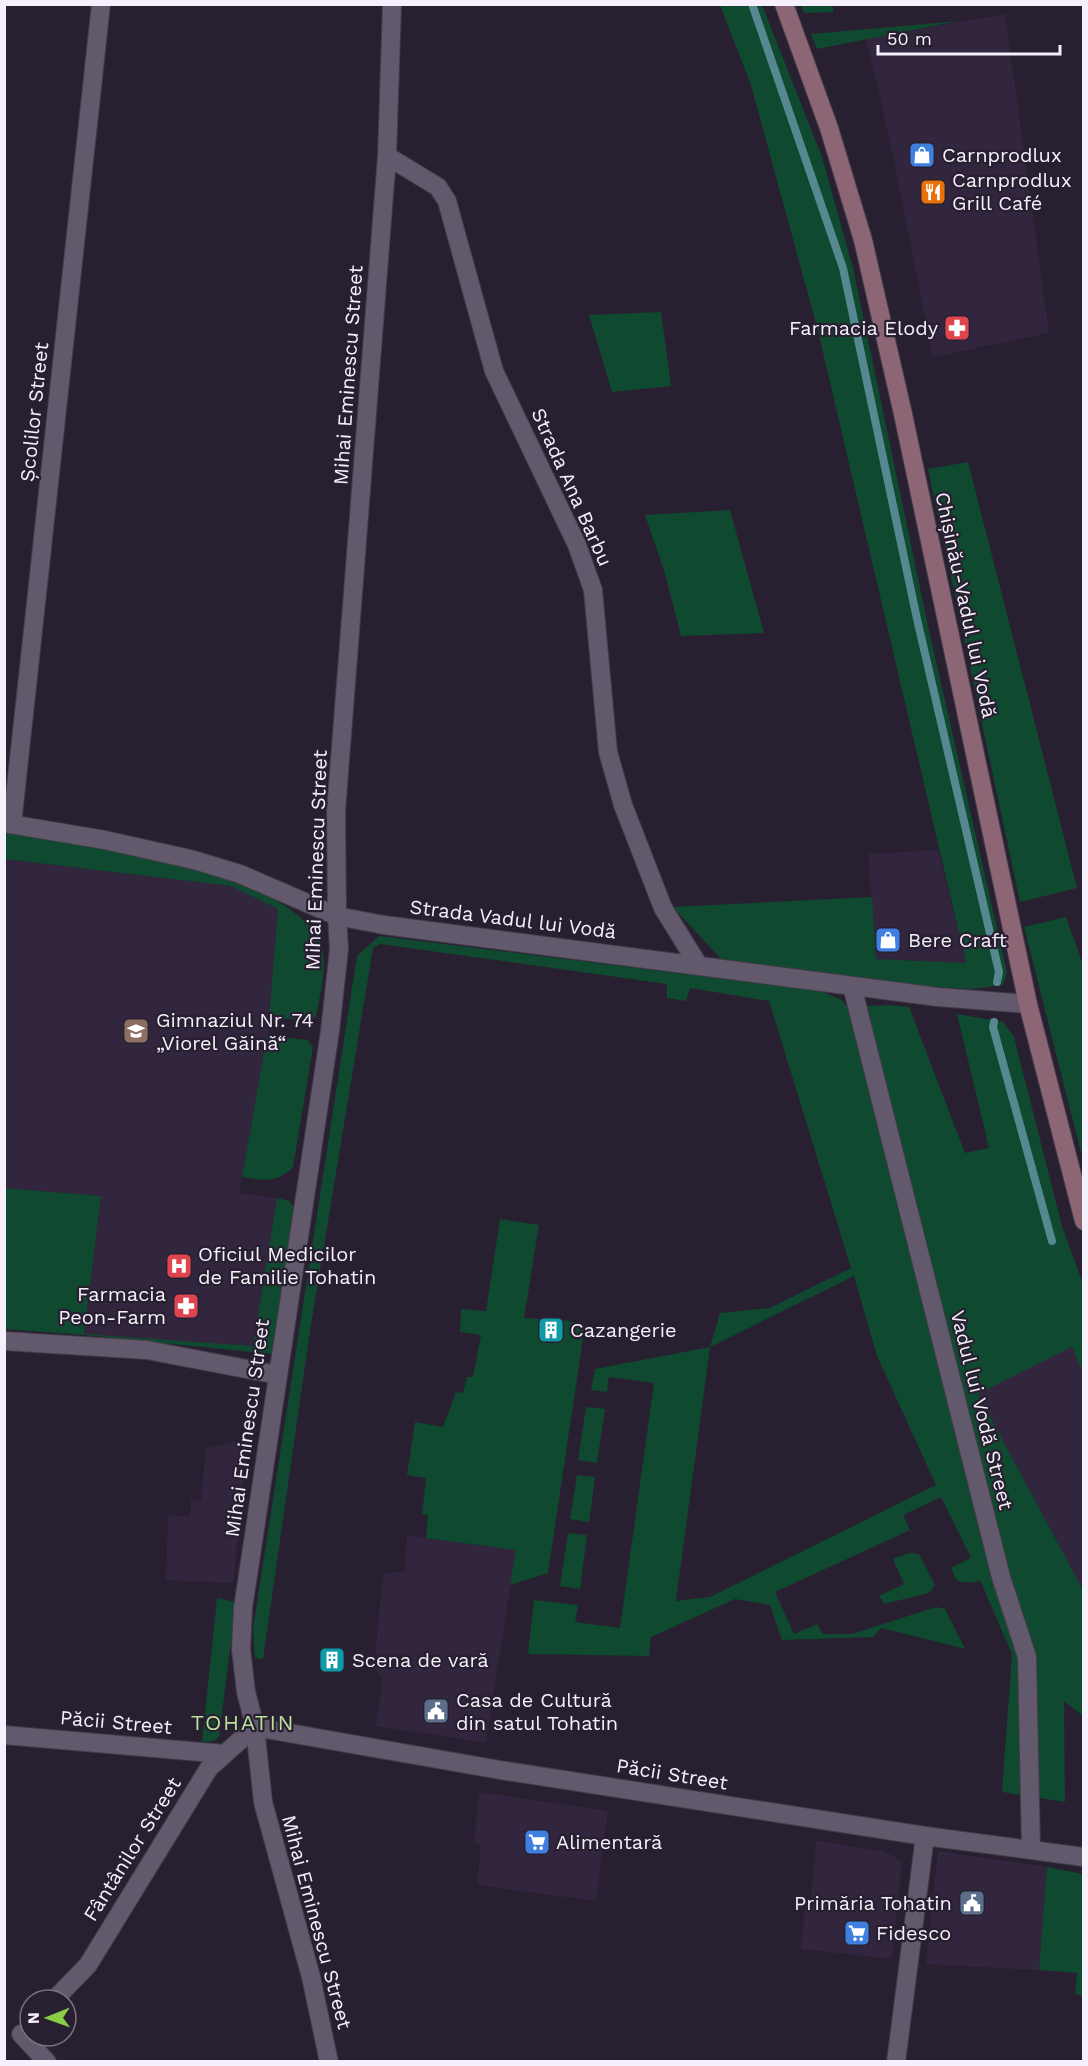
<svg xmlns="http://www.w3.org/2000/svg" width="1088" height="2066" font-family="'Work Sans',sans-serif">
	<rect width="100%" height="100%" fill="#282031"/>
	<g fill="#31263d">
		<polygon points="1005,14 1049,333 933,357 888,132 866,39"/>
		<polygon points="938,850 966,963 876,959 868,854"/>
		<polygon points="5,859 231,886 278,909 269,1027 239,1193 277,1198 253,1346 84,1335 101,1196 5,1188"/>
		<polygon points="1073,1346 1084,1372 1083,1590 978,1394"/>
		<polygon points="247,1439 233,1583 166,1580 168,1515 190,1517 191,1500 201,1501 206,1448"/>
		<polygon points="407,1535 516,1550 486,1743 376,1726 383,1678 374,1668 383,1574 405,1571"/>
		<polygon points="479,1792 608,1811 596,1901 477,1885 481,1845 474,1843"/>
		<polygon points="816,1841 883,1851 902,1861 892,1959 801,1949 806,1899 811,1899"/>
		<polygon points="938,1851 1047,1867 1039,1970 926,1964"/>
	</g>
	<g fill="#0f492f" fill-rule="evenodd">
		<polygon points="720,5 762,5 822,157 853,268 928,626 1007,972 1003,985 972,989 925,986 721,959 673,907 872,897 876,959 966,963 818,331 751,85"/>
		<polygon points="801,5 832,5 834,12 804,13"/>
		<polygon points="959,21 817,49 811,34"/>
		<polygon points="661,312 671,386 612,392 589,315"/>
		<polygon points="968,462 1077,888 1020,902 928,469"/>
		<polygon points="730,510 764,633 681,636 664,570 645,515"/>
		<path d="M5,833C81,844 273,867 317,936C331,958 320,992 316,1017L310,1020L269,1018L278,909L231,886L5,859Z"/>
		<polygon points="1066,917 1083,965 1083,1160 1024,927"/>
		<path d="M379,936L821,991L842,1000L846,1006C868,1007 888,1003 909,1007L965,1153L989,1148L957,1014L1003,1022L1014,1037L1062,1226L1083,1284V1372L1072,1347L978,1394L1083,1590V1716L1064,1701L1065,1802L1002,1792L1012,1654L980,1580L972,1583L957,1581L951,1568L971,1558L941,1497L903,1515L910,1530L775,1592L794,1634L817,1624L823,1634H852L936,1607L945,1609L965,1649L881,1628L873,1637L782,1640L770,1605L735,1599L651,1637L649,1656L528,1654L534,1600L578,1605L575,1622L620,1628L654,1383L609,1377L607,1392L591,1390L595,1369L710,1347L720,1313L770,1308L851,1268L769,1001L690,988L686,1001L667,998V984L380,944L373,948L310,1331L263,1659L255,1658L253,1629L357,956ZM854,1276L877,1356L936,1485L710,1597L676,1601L710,1347Z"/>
		<path d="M267,1036L308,1040L313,1047L293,1167C276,1184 265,1180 242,1177Z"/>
		<polygon points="4,1188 101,1196 84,1334 253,1346 277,1198 289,1201 295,1208 272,1354 84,1335 5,1329"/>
		<polygon points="500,1219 539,1225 524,1318 564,1320 585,1325 548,1573 510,1585 516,1550 426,1538 428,1515 422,1514 426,1478 407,1475 415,1422 443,1427 456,1392 463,1393 467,1377 473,1377 481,1335 460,1332 461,1309 486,1311"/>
		<polygon points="586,1407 605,1409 597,1463 578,1460"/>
		<polygon points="577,1475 595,1477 589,1522 570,1519"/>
		<polygon points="568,1533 587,1535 580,1589 560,1586"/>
		<polygon points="909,1553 919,1554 935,1585 929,1593 884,1604 879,1596 904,1584 893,1559"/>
		<polygon points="217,1598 236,1602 219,1737 214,1741 202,1742"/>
		<polygon points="1047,1867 1083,1874 1083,1996 1075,1994 1077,1973 1039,1970"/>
	</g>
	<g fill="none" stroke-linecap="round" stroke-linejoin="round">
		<g stroke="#578891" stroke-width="8">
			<polyline points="752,4 843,268 917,619 999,972 997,982"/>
			<polyline points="994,1022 993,1027 1052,1241"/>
		</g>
		<defs>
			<g id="street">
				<polyline points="387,156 438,187 447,201 494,371 577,545 593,590 608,752 623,805 663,908 699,966"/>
				<polyline points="4,823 105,840 194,860 240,874 337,916 384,925 938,997 1028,1004"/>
				<polyline points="12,824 101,4"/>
				<polyline points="852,986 1001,1577 1027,1657 1031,1849"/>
				<polyline points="4,1341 147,1350 278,1375"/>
				<polyline points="255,1727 500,1770 925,1836 1084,1857"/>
				<polyline points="4,1735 224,1754"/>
				<polyline points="54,2000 88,1965 209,1768 255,1727"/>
				<polyline points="21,2034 47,2062"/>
				<polyline points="329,2062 311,1977 263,1802 255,1727 246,1692 241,1649 243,1608 330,1031 339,949 337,916 336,811 387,156 392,4"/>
				<polyline points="896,2062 925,1836"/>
			</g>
			<polyline id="secondary" points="784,4 829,128 863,240 903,414 1028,1004 1084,1221"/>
		</defs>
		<use href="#street" stroke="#433c4a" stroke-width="20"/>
		<use href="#secondary" stroke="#433c4a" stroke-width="20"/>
		<use href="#street" stroke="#62596d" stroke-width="18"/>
		<use href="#secondary" stroke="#8c6674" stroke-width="18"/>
	</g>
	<defs>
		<symbol id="shop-square" viewBox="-11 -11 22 22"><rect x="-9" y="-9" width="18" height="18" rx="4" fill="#3f7fe0" stroke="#282031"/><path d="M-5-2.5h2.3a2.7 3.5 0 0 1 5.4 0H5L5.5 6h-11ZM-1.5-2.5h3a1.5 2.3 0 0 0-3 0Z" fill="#fff"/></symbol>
		<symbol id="restaurant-square" viewBox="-11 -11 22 22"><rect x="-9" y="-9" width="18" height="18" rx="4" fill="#e8710a" stroke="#282031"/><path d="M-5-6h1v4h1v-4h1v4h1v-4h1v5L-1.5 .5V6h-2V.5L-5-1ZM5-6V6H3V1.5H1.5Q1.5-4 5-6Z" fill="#fff"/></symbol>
		<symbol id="pharmacy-square" viewBox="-11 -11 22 22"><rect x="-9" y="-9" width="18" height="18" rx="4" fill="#e0444e" stroke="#282031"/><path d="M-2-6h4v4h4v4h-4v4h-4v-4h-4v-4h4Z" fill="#fff"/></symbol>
		<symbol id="school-square" viewBox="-11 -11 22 22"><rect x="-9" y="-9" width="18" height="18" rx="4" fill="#8d6e63" stroke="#282031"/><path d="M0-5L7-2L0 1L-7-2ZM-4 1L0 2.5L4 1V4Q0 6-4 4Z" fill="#fff"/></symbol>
		<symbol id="hospital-square" viewBox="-11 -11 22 22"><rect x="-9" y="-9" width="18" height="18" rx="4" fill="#e0444e" stroke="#282031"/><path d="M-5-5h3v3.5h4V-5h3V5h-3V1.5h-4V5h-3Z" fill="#fff"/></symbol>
		<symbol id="building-square" viewBox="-11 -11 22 22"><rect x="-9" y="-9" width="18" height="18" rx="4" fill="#0f9aa8" stroke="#282031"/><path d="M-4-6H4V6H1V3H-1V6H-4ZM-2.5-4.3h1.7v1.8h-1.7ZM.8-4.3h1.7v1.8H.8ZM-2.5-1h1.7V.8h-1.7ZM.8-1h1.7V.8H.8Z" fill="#fff"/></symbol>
		<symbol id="civic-square" viewBox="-11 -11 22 22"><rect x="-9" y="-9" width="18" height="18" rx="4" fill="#5c6f8a" stroke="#282031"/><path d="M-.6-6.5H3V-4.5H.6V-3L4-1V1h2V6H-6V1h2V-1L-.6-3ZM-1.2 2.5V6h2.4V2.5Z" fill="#fff"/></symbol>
		<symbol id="supermarket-square" viewBox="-11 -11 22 22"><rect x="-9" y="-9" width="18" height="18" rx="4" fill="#3f7fe0" stroke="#282031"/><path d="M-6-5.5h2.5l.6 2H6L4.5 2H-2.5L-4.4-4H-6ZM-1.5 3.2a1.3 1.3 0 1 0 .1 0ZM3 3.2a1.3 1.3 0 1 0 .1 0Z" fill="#fff"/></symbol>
	</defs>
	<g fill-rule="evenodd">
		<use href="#shop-square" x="907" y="140" width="30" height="30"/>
		<use href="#restaurant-square" x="918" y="177" width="30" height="30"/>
		<use href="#pharmacy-square" x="942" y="313" width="30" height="30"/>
		<use href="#shop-square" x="873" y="925" width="30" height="30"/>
		<use href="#school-square" x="121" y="1016" width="30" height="30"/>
		<use href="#hospital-square" x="164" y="1251" width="30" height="30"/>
		<use href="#pharmacy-square" x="171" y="1291" width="30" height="30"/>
		<use href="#building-square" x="536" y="1315" width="30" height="30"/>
		<use href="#building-square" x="317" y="1645" width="30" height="30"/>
		<use href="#civic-square" x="421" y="1696" width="30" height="30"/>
		<use href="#supermarket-square" x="522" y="1827" width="30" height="30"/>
		<use href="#civic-square" x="957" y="1888" width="30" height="30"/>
		<use href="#supermarket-square" x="842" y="1918" width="30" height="30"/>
	</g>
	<g text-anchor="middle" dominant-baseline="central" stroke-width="4.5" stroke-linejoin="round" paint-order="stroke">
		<g font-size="20" fill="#f5f0fb" stroke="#282031" text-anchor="start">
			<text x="942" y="155">Carnprodlux</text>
			<text x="952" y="180">Carnprodlux<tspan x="952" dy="23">Grill Café</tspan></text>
			<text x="938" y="328" text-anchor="end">Farmacia Elody</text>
			<text x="908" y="940">Bere Craft</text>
			<text x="156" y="1020">Gimnaziul Nr. 74<tspan x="156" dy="23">„Viorel Găină“</tspan></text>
			<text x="198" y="1254">Oficiul Medicilor<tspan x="198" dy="23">de Familie Tohatin</tspan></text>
			<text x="166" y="1294" text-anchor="end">Farmacia<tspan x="166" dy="23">Peon-Farm</tspan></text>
			<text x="570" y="1330">Cazangerie</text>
			<text x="352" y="1660">Scena de vară</text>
			<text x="456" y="1700">Casa de Cultură<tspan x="456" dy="23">din satul Tohatin</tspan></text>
			<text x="556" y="1842">Alimentară</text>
			<text x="952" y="1903" text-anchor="end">Primăria Tohatin</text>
			<text x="876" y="1933">Fidesco</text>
		</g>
		<g font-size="20" fill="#f5f0fb" stroke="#282031">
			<text transform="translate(348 375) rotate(-86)">Mihai Eminescu Street</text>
			<text transform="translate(34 412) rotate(-84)">Școlilor Street</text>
			<text transform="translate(572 487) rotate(66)">Strada Ana Barbu</text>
			<text transform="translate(966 605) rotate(78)">Chișinău-Vadul lui Vodă</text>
			<text transform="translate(316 860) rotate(-88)">Mihai Eminescu Street</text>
			<text transform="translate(513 919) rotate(7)">Strada Vadul lui Vodă</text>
			<text transform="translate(982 1410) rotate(76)">Vadul lui Vodă Street</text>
			<text transform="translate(247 1428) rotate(-82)">Mihai Eminescu Street</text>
			<text transform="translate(116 1722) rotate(5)">Păcii Street</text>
			<text transform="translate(672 1774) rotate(9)">Păcii Street</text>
			<text transform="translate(132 1849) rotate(-58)">Fântânilor Street</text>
			<text transform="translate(317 1922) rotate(75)">Mihai Eminescu Street</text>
		</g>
		<g font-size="22" letter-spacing="1.5" fill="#b8df9b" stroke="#282031">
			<text x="243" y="1722">TOHATIN</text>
		</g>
	</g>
	<rect width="1088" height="2066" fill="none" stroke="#f5f0fb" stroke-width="12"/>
	<g transform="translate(48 2018) rotate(269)"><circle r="28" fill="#282031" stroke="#7a7382" stroke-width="1.5"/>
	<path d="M0-4.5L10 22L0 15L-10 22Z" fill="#8ace48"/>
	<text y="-9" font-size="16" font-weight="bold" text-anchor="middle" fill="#f5f0fb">N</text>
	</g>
	<path d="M878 45v9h182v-9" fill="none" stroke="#f5f0fb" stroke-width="3"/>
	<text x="887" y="45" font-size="18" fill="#f5f0fb" stroke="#282031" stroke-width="4.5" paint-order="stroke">50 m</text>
</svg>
